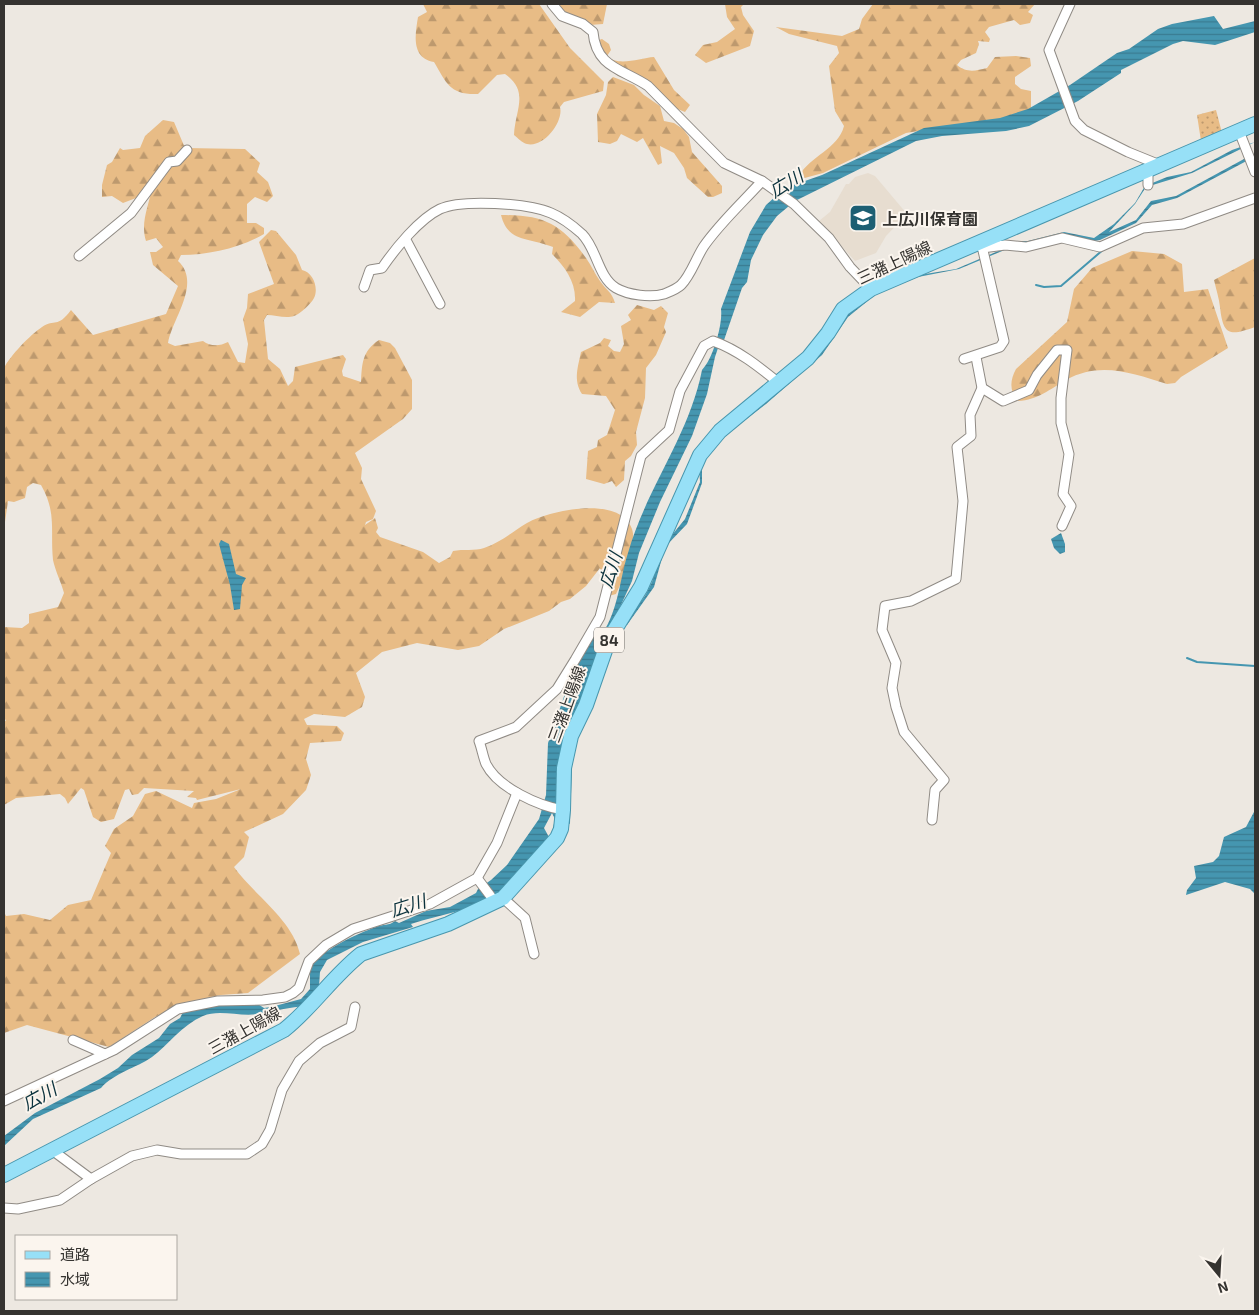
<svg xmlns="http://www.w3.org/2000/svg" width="1259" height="1315" font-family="'Exo 2','Noto Sans JP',sans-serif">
	<defs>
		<pattern id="green-dots" width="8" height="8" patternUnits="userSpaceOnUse" patternTransform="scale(1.25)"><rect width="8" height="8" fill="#e8bc86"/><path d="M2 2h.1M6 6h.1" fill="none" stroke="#bd996e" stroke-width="1.8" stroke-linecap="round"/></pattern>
		<pattern id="forest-firs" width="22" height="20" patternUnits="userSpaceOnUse" patternTransform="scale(1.25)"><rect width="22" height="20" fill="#e8bc86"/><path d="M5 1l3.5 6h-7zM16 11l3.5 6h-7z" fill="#bd996e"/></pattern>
		<pattern id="water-rules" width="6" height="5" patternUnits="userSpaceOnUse" patternTransform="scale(1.25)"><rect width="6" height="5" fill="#4596b0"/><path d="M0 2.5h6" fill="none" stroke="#3a7b90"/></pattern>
	</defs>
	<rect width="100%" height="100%" fill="#ede8e1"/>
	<polygon fill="#e7ddd0" points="868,173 875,176 907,214 886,236 876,253 855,261 819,221 830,212 846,184 849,184 855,177"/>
	<polygon fill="url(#green-dots)" points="1216,110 1222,133 1201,141 1197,115"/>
	<g fill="url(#forest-firs)">
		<path d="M423,4H539L570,48L604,82L603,91L564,102L560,107C564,121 544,148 527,144C522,143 518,138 514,135C515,110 530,92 505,74L497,75L478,94C450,95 447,84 434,62C411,58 415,35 418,17L427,12Z"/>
		<path d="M552,4H607L603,24C576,27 570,22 552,4Z"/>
		<polygon points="725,4 744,4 741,7 743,15 754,31 750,46 706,63 695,55 703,45 717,42 735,29 727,17"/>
		<path d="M873,4H1035L1028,12L1033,15L1030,23L1020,25L1014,20L989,27L985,32L990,39L989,42L978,41L979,44L976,53L961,60L957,65C967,73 975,71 987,68L995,57L1016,56L1030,58L1031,66L1015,77V84L1021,89L1031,91V112L959,128H936L906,133L823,173L801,179L799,176C810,156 838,149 844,126L835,111L829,66L839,53L837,46L789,34L776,27L842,36L859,29L862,19Z"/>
		<path d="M602,39L609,44L611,50L607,56C618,67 640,58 654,57L674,90L690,105L685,112L675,108L636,81L618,76L607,67L593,42Z"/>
		<polygon points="613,77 634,85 644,95 660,106 664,121 674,123 683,129 689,137 692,152 722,186 722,193 713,197 708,197 687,178 684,168 674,153 660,146 662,163 658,165 643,138 637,142 621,134 617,141 610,144 598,142 597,114 606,95 608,82"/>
		<path d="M163,120L174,122L185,148L245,149L260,163L257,172L268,182L273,196L267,202L255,197L247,204V223H256L264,228V234C240,248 209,255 181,255L178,261C202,283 172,319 168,343L175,346L203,341C211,347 220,346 228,342L238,362L245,363L248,344L243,319L247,308L248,294L274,284L259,242L271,230L276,231L296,255L302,270C313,272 319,288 314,298C311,304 300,314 294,316C286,319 275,315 267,315L264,320L268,359L280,369L288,386L293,381L295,367L343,355L346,359L342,371L343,376L361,382C362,364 362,351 379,340L390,343L395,348L412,380V409L403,419L355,453L362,468L361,479L376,511L373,519L366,522L365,525L375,518L378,528L376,532L380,537L423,552L439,563L450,557L453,551C463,549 475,551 484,548C501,542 512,532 527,523C550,510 621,495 632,529C638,549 624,576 616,594L605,597L600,568L586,586L570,599L561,602L549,611L504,629L479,646L458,650L417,643L382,652L356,673L365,697L362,707L345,717L314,714L304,719L307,725L337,726L344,733L341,741L310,743L306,759L311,775L306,790L283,814L244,832L249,837L244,857L234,867C255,896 292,919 300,954L248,993L221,995L185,1003L155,1017L109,1047L27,1025L4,1033V912L6,916L24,914L50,920L68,905L91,900L111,853L105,846L114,829L133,816L145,794L156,791L192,808L194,803L216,799L241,789L197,800L196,798L187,797L194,791L144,788L138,794L132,795L129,789L125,790L114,819L101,822L93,817L84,790L81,788L68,804L65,798L60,794L16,798L4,805V723L6,720L4,719V627L22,628L29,623V614L58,607L64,593C61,582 55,570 53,560C50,530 57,513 41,485L33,483L27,487L25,498L14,502L8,501L4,529V368C10,356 30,335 42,327C55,318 57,329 71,310L93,335L166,314L178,286L153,265L150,252H156L163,247L156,238L146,241C140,222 149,206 152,187L146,186L136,198L123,203L112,196L102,197V185L107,165L112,162L120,148L123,150L140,148L145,136Z"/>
		<path d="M501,215C543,215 561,223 586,258C591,265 595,274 600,281C606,290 612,292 615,303L599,302L580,317L561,312L575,301C576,282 565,267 552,254L553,247C529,237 508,243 501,215Z"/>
		<path d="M1132,251L1164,254L1182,264L1184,292L1208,289L1228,348L1181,377L1175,383L1167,384C1132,373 1100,361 1066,380C1050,389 1038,400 1018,401C1009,391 1010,380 1016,369L1067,322L1074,289L1092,268Z"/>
		<path d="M1255,258V327C1230,336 1223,336 1220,307C1219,298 1216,289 1214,280Z"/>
		<path d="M637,305L654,310L661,306L668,313L664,327L666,332L656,355L646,368L645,398L636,432L637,445L631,456L625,461L624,480L616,487L612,481L604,484L586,479L588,451L597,447L598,440L607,435L615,410L606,396L582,394C573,380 578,367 581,352L600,343L604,338L611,340L608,346L614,351L620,352L624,344L621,326L631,320L628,315Z"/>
	</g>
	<g fill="url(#water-rules)">
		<path d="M1214,16L1223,29L1255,21V32L1215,45L1183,41L1173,44L1121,70V73L1078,101L1029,126L1006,131L942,136L916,141L795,201L777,216L763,235L751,260L747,282L742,288L723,343L719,345L715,357L707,394L692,436L660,502L639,553L632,581L597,657L554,830L553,828L555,819L552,813L544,828L550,839C538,852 514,884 500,893C473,911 441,914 411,924L413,927L363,942L327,960L320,972L319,987L307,1006C290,1007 274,1011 258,1014C240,1017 219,1009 203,1016C182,1025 169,1044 152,1057C136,1068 114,1073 101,1088L33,1119L4,1146V1136L35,1113L100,1079L118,1068L132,1055L159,1038L170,1024L180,1018L183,1012L223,1003H256L264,1008L271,1007L301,999L310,989V972L308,971C315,953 358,933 376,927C383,924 389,926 395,921L399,923L426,911L450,907L476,893L478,889L491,880L507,865L539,819L546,795L548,743L569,682L591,636L598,639C618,616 619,581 628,553C646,489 689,436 702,370C713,359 723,324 721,309L750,232L766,205L785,188L822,175L924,128L1000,118L1028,109L1070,85L1117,53L1129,49L1158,29L1172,24Z"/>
		<polygon points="1255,142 1192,173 1146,187 1135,204 1109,232 1136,220 1151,201 1176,196 1255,153 1254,157 1177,198 1152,205 1136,223 1100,240 1094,241 1063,235 1007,249 959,269 918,277 888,289 875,295 848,317 822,355 766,404 724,436 702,462 702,483 687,524 665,547 654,587 627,625 625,623 645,596 652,582 663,546 685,519 700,482 699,463 708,449 844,317 868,297 919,275 956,269 1003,249 991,241 1028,241 1064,232 1094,238 1114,224 1135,203 1145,186 1167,177 1191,172 1232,150"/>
		<polygon points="1061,533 1065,544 1065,552 1060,554 1054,548 1051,539"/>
		<polygon points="221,540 229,544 236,574 246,578 242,585 240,609 234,610 230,585 219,544"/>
		<polygon points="1255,810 1255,894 1250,889 1225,882 1186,895 1187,890 1196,878 1194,866 1213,862 1219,856 1224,837 1246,827"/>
	</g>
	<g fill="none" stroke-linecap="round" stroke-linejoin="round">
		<g stroke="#4596b0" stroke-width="2">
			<polyline points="1036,285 1044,287 1061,286 1104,249"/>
			<polyline points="1187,658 1197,662 1255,666"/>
			<polyline points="569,823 571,765"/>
		</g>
		<defs>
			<g id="street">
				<path d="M552,4L562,16L583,24L593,32C596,68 623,69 648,86L724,163L762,181L794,204L829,238L850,267L871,289"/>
				<polyline points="1070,4 1049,50 1075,121 1084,130 1128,152 1160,165"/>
				<polyline points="1239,131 1255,172"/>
				<polyline points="1148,170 1148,185"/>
				<polyline points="406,240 440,304"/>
				<polyline points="982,248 1005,245 1026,247 1062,238 1100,247 1143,228 1183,224 1255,198"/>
				<polyline points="79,256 131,213 169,162 177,161 187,150"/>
				<path d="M364,287L370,270L382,268C395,249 419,219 440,209C462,199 528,203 551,213C563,218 572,225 582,234C597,249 598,277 616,288C628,295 651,298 664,294C669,292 677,289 681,285C691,275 696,258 704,246C720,223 743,202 762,181"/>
				<polyline points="964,359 1000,347 1004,341 981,242"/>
				<polyline points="982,388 1003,401 1029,390 1037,375 1057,350 1067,350 1061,398 1061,423 1069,454 1063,494 1071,506 1062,526"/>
				<path d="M563,810C539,806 498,788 486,764C483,757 482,749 479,741L516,727L557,689L575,660L600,617L641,456L669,430L680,391L704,346L713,341C738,350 758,366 779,383"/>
				<polyline points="932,820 935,790 944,780 904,732 896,707 892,688 896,663 882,630 885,606 911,601 956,579 963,501 957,447 971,436 970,415 982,388 976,357"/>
				<polyline points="477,878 495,902"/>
				<polyline points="503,898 525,918 534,954"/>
				<polyline points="73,1040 105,1054"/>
				<polyline points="4,1101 114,1050 178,1009 218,1001 263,1000 285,997 293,993 299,988 309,961 326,945 353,929 430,904 477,878 497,843 517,793"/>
				<polyline points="52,1150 91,1179"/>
				<polyline points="4,1208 18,1209 60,1200 91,1179 132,1156 157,1150 181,1154 247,1154 262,1144 270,1130 282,1090 299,1061 320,1043 351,1027 355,1007"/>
			</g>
			<path id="primary" d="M4,1175L284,1030C313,1007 332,977 361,954L448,924L503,898L557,838L561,829L563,810L564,768L571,736L586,705L609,639L641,587L700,455L720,431L808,358L828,333L843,309L871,289L1255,124"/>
		</defs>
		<use href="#street" stroke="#908b85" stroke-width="11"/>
		<use href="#primary" stroke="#4896ad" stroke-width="16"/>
		<use href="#street" stroke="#fff" stroke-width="9"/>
		<use href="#primary" stroke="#97e0f7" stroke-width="14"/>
	</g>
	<defs>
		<symbol id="school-square" viewBox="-11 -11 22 22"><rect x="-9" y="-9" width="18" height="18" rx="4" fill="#1d5f73" stroke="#fbf5ee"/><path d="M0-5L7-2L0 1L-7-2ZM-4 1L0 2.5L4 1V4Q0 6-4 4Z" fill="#fff"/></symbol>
	</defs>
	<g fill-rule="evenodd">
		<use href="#school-square" x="847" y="202" width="32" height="32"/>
	</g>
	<g text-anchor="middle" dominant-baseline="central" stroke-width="4" stroke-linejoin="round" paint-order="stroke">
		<rect fill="#fbf5ee" stroke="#706d69" stroke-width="1" x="594" y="627.5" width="30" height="25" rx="4"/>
		<g font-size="15" font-weight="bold" fill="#353330">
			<text x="609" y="640">84</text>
		</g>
		<g font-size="16" font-weight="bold" fill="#353330" stroke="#fbf5ee" text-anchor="start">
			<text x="882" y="218">上広川保育園</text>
		</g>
		<g font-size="16" fill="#353330" stroke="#fbf5ee">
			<text transform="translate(894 262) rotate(-25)">三潴上陽線</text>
			<text transform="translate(566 704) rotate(-70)">三潴上陽線</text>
			<text transform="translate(244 1030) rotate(-29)">三潴上陽線</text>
		</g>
		<g font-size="18" font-style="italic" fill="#0b323d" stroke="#fbf5ee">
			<text transform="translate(786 183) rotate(-31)">広川</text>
			<text transform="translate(610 570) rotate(-72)">広川</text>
			<text transform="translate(408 905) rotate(-17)">広川</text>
			<text transform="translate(39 1096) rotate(-29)">広川</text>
		</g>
	</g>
	<rect width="1259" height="1315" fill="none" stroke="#353330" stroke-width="10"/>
	<rect x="15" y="1235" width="162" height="65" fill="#fbf5ee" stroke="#aca7a2"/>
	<rect x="25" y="1251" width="25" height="8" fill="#97e0f7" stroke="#aca7a2"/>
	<text x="60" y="1260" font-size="15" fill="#353330">道路</text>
	<rect x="25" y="1272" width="25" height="15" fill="url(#water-rules)" stroke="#aca7a2"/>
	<text x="60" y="1285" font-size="15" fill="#353330">水域</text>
	<g transform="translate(1219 1275) rotate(162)" stroke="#fbf5ee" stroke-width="4" paint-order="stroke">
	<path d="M0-4L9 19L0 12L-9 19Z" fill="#353330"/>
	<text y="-8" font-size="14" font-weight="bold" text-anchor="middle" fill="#353330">N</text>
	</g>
</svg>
